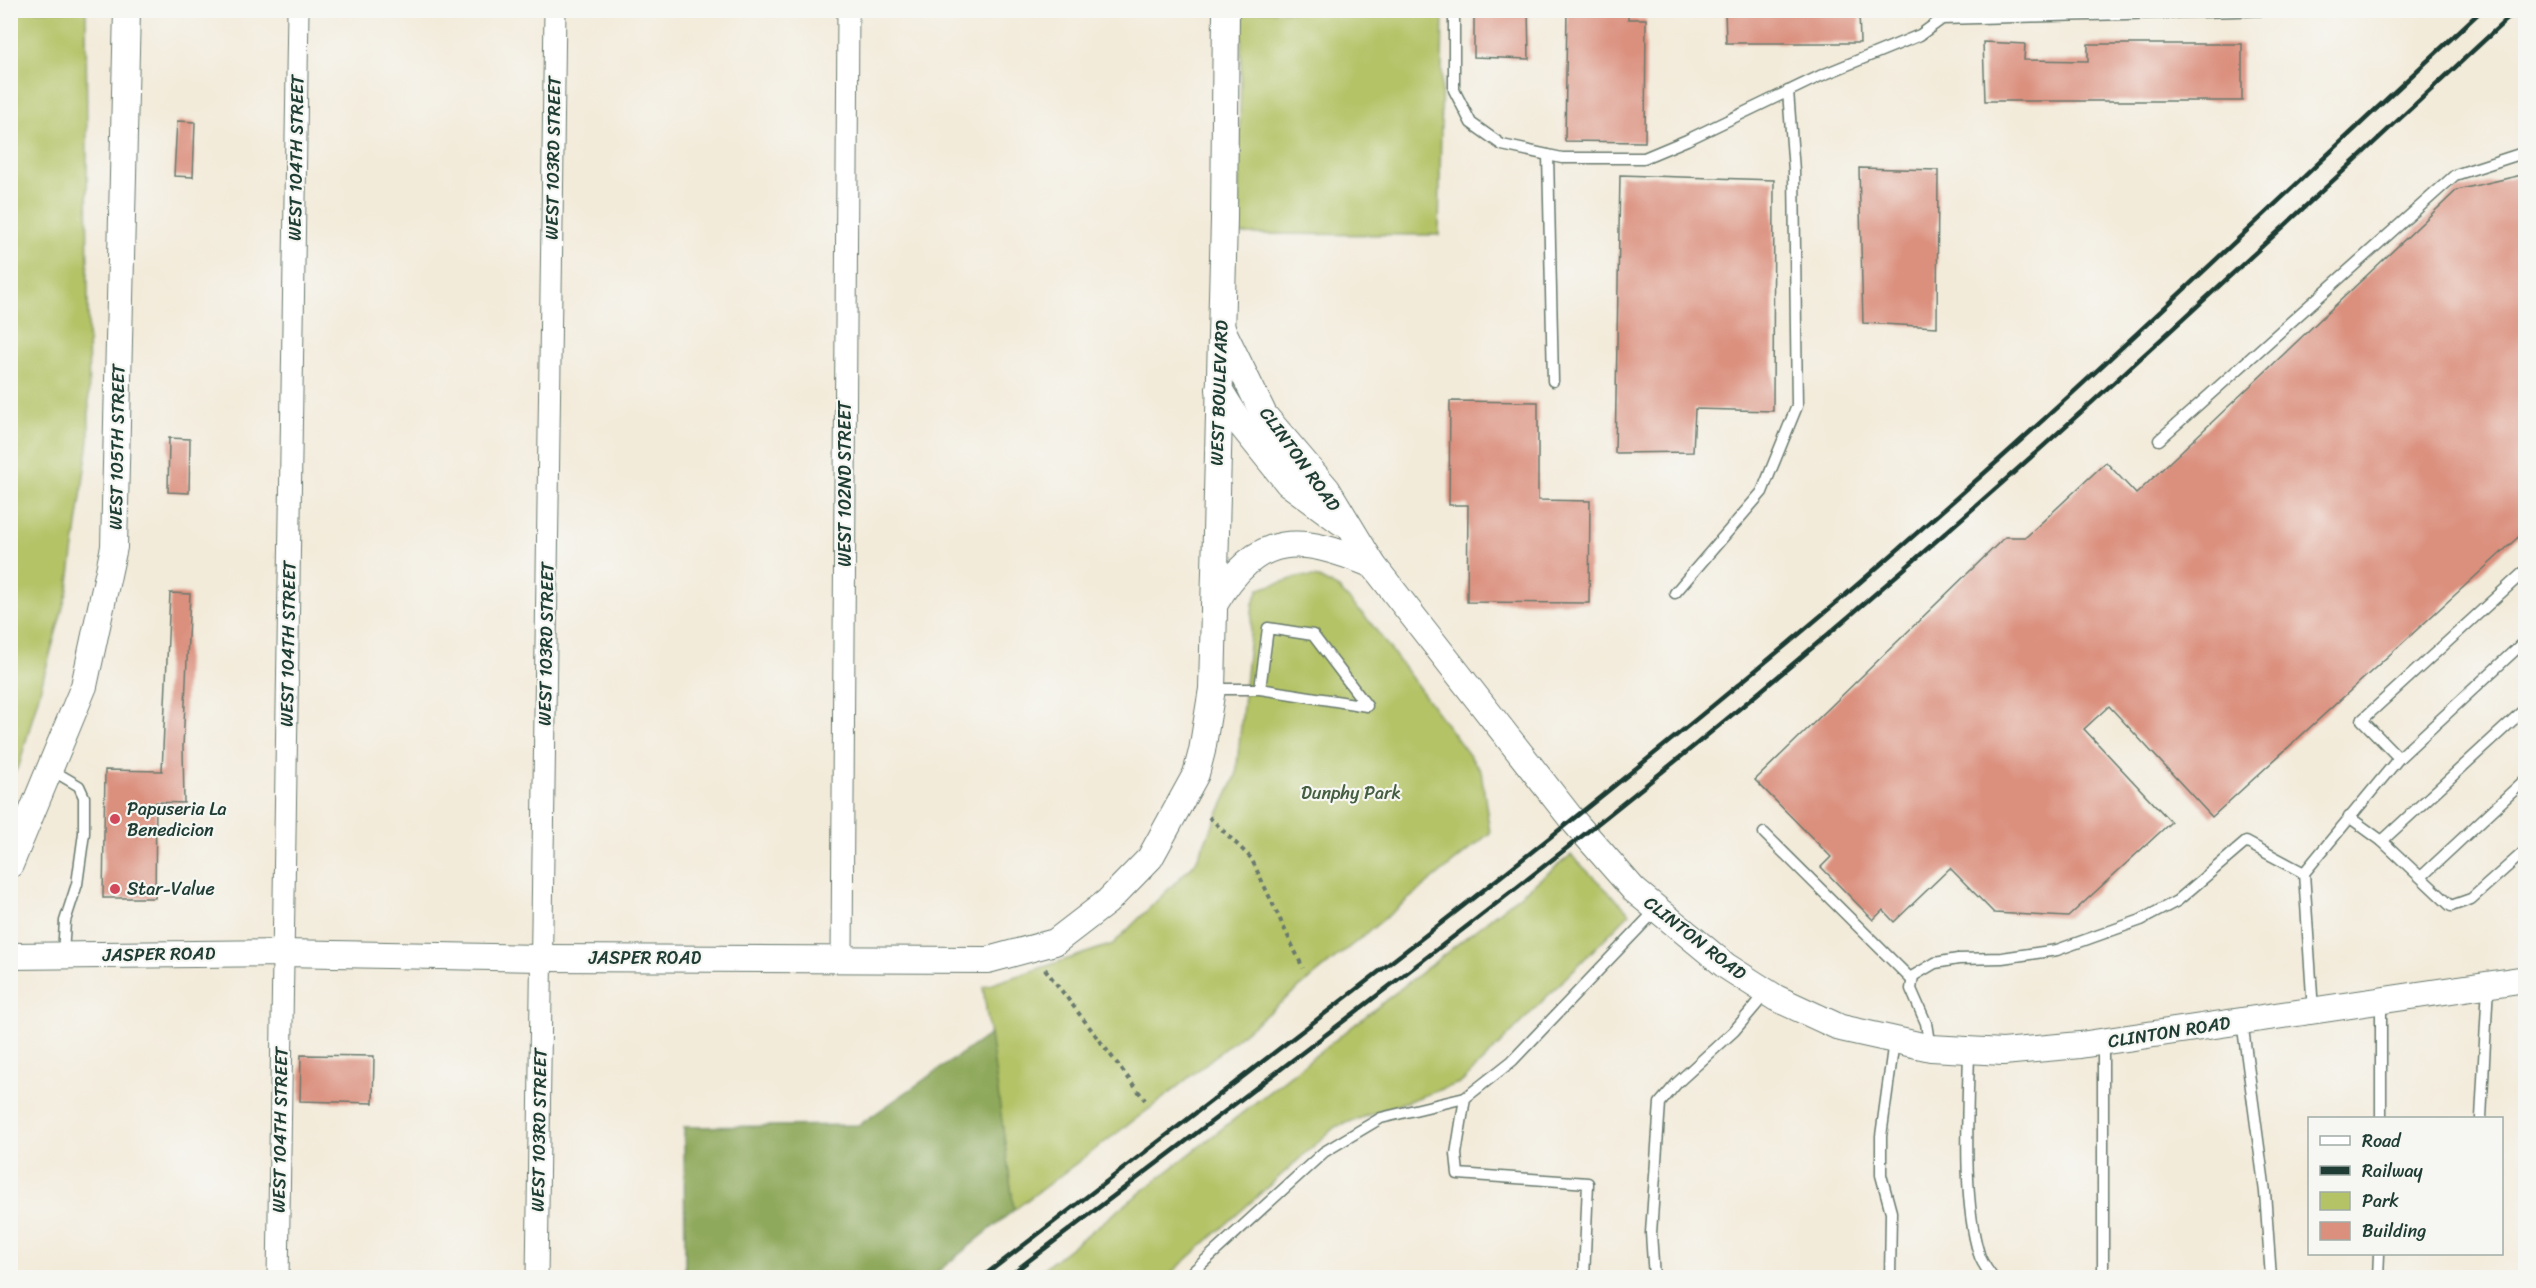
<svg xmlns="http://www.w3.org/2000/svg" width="2536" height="1288" font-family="Sriracha,sans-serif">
	<rect width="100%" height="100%" fill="#f6f6f2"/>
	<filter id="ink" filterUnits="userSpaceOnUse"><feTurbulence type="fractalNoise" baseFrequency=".0167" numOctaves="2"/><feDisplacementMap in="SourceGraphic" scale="12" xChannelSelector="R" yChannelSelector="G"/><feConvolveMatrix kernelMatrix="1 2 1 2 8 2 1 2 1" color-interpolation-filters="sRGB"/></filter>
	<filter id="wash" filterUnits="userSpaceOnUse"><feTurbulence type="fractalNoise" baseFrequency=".008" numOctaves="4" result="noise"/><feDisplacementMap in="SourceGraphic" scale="24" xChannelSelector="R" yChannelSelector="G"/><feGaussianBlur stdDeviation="1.35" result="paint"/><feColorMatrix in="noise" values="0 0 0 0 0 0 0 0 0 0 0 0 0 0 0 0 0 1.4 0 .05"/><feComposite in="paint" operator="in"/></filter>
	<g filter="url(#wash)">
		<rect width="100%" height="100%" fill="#f3ebda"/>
		<g fill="#b4c366" stroke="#6a804d" stroke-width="1.5">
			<polygon points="11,10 86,11 89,440 68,589 20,763 11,779"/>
			<polygon points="1242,11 1443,11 1439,235 1238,234"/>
			<polygon points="1302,576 1319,578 1339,589 1370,622 1481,771 1490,833 1161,1100 1014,1210 983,987 1113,944 1195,863 1236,776 1253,604 1259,589"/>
			<polygon points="1571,855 1630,913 1462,1082 1335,1127 1167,1277 1033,1277"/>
		</g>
		<polygon fill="#8fa95b" stroke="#577348" stroke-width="1.5" points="990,1034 1014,1210 931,1277 685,1277 684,1127 859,1125"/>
		<g id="blocks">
			<g fill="#db907e">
				<polygon points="1474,10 1528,10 1529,59 1474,57"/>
				<polygon points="1567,10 1628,10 1628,19 1646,19 1645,142 1565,141"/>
				<polygon points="1725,10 1859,10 1860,43 1726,43"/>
				<polygon points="1983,42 2025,44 2024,60 2088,61 2088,44 2242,44 2242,101 1985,101"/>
				<polygon points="177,121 195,122 193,177 174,176"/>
				<polygon points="1859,168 1938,170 1937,327 1863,323"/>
				<polygon points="2526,174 2526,530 2212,817 2109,706 2084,729 2171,822 2068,917 1994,913 1950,868 1894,922 1883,910 1873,920 1821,867 1831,857 1755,780 2005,537 2026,537 2106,462 2136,494 2457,190"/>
				<polygon points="1620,175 1774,180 1773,411 1695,409 1693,452 1615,453"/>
				<polygon points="1450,401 1538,402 1538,500 1590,501 1589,603 1467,602 1468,505 1449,505"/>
				<polygon points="169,438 190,439 189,493 168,492"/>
				<polygon points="170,593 190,594 183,747 184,803 156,802 155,898 103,898 105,770 162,771"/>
				<polygon points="301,1055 374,1056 373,1103 300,1101"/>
			</g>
		</g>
	</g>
	<g filter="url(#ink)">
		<use href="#blocks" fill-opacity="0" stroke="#697a6e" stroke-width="1.5"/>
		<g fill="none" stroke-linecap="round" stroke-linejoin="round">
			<defs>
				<g id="service">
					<polyline points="1454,10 1454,90 1471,123 1502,145 1562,158 1644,158 1687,140 1820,76 1920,35 1942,19 2272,10"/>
					<polyline points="1548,155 1553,381"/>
					<polyline points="2159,440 2455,175 2526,152"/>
					<polyline points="1675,593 1762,492 1797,406 1794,171 1788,91"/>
					<polyline points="1212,689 1260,689 1367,706 1313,635 1268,628 1260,689"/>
					<polyline points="2399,758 2362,720 2526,570"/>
					<polyline points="50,769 79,786 84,797 84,833 77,884 65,921 63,955"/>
					<polyline points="2349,817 2382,841 2451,906 2471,899 2526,850"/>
					<polyline points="1764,833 1912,980"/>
					<polyline points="2382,841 2526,708"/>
					<polyline points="2421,877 2526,779"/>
					<polyline points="2381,1001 2381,1118"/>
					<polyline points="2313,1011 2304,873 2399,758 2526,640"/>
					<polyline points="2242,1021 2265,1192 2271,1278"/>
					<polyline points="2103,1042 2103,1278"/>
					<polyline points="1930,1048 1926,1023 1911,989 1913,976 1935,963 1958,959 2002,958 2057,950 2141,920 2177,901 2246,842 2304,873"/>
					<path d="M1969,1051C1968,1108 1962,1200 1979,1254C1981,1262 1988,1271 1993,1278"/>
					<polyline points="1465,1098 1456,1154 1458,1174 1588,1183 1584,1278"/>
					<polyline points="2481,1118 2488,985"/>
					<polyline points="1186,1278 1324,1152 1381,1118 1465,1098 1512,1061 1657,909"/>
					<polyline points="1654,1278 1651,1233 1660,1103 1677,1083 1734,1031 1767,992"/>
					<polyline points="1890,1278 1891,1212 1881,1175 1881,1136 1894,1041"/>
					<polyline points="2378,1278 2379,1254"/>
				</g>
				<g id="minor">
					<polyline points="842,958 848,10"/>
					<polyline points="278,1278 298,10"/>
					<polyline points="537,1278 555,10"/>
				</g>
				<g id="tertiary">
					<polyline points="1222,329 1264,415 1327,489 1373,565 1570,817 1634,890 1726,966 1776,998 1841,1028 1931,1048 2003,1052 2080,1045 2526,979"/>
					<polyline points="1219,389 1242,426 1288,483 1341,522"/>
					<path d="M1214,605C1258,530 1300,535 1373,565"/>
					<polyline points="10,865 84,686 114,547 127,10"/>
					<polyline points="10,956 283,953 541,958 988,960 1055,942 1107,902 1150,858 1196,774 1202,751 1212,689 1224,219 1226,10"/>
				</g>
			</defs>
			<use href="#service" stroke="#697a6e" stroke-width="13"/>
			<use href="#minor" stroke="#697a6e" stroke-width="23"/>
			<use href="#tertiary" stroke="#697a6e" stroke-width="28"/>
			<g stroke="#697a6e" stroke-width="4" stroke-dasharray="4.5 4.5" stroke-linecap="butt">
				<polyline points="1209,817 1251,858 1303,968"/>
				<polyline points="1045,969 1145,1100"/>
			</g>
			<use href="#service" stroke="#fff" stroke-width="10"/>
			<use href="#minor" stroke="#fff" stroke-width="21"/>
			<use href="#tertiary" stroke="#fff" stroke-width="26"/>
			<g stroke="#1f3d34" stroke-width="4.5">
				<path d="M981,1278C1260,1063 1542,851 1811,624C2043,429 2260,216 2482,10"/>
				<path d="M1006,1278C1282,1067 1562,861 1826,636C2063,435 2289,221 2517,10"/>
			</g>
		</g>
	</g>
	<g fill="#d1495b" stroke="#f6f6f2" stroke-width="2">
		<circle cx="115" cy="819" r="6"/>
		<circle cx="115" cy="889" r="6"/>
	</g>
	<g text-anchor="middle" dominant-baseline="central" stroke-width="4.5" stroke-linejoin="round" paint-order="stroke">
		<g font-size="18" fill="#1f3d34" stroke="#f6f6f2">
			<text transform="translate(296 158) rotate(-89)">WEST 104TH STREET</text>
			<text transform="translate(553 158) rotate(-89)">WEST 103RD STREET</text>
			<text transform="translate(1219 393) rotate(-88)">WEST BOULEVARD</text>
			<text transform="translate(117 447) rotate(-89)">WEST 105TH STREET</text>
			<text transform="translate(1300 459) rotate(54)">CLINTON ROAD</text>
			<text transform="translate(845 484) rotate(-90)">WEST 102ND STREET</text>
			<text transform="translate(288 644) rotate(-89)">WEST 104TH STREET</text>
			<text transform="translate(546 644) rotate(-89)">WEST 103RD STREET</text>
			<text transform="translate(1695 938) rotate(38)">CLINTON ROAD</text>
			<text transform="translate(159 954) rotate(-1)">JASPER ROAD</text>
			<text x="645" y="958">JASPER ROAD</text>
			<text transform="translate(2169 1032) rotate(-9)">CLINTON ROAD</text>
			<text transform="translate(280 1130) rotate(-89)">WEST 104TH STREET</text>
			<text transform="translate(539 1130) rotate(-89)">WEST 103RD STREET</text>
		</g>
		<g font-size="18" fill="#445e40" stroke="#f6f6f2">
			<text x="1351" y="793">Dunphy Park</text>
		</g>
		<g font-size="18" fill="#1f3d34" stroke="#f6f6f2" text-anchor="start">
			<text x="127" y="809">Papuseria La<tspan x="127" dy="21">Benedicion</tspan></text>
			<text x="127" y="889">Star-Value</text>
		</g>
	</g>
	<rect width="2536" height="1288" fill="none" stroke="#f6f6f2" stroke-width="36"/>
	<rect x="2308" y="1117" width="195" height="138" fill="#f6f6f2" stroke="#a0aca6" stroke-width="1.5"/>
	<rect x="2320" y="1136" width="30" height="9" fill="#ffffff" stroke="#a0aca6" stroke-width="1.5"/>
	<text x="2362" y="1147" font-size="18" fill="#1f3d34">Road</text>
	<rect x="2320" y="1166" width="30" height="9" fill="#1f3d34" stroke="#a0aca6" stroke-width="1.5"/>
	<text x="2362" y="1177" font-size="18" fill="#1f3d34">Railway</text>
	<rect x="2320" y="1192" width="30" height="18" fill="#b4c366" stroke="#a0aca6" stroke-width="1.5"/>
	<text x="2362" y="1207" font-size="18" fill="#1f3d34">Park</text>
	<rect x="2320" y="1222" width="30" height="18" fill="#db907e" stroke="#a0aca6" stroke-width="1.5"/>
	<text x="2362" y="1237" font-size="18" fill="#1f3d34">Building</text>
</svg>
